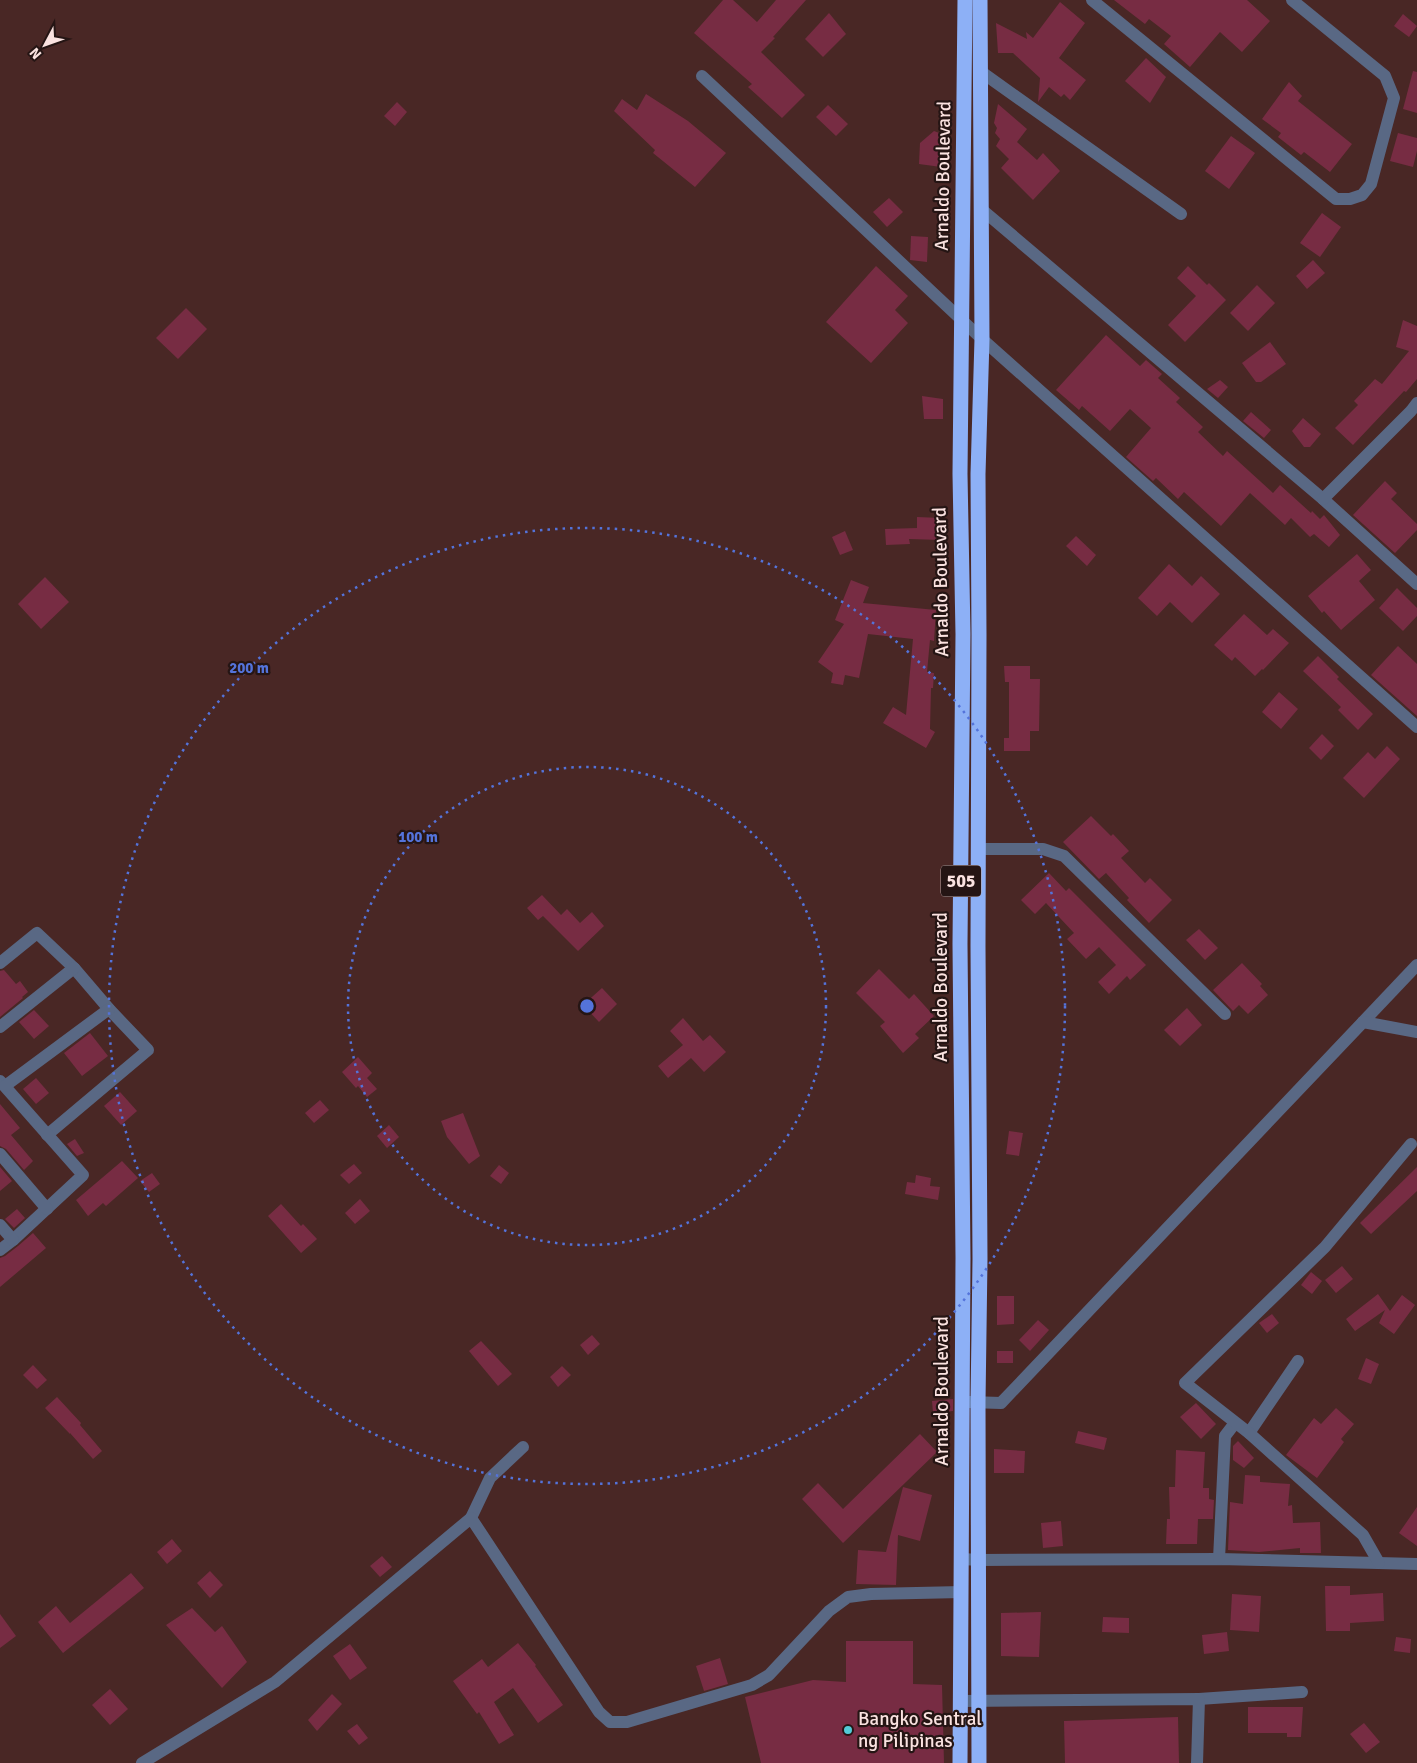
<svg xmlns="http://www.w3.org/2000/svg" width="1417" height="1763" font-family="Signika,sans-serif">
	<rect width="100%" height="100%" fill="#492725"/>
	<g fill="#772c43">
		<polygon points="723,0 733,0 757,22 776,0 806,0 773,37 775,38 761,52 805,95 782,118 748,87 752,84 694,33"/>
		<polygon points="1114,0 1247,0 1270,21 1242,52 1220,32 1190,67 1164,44 1171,36 1149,19 1145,24"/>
		<polygon points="1060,2 1085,23 1059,58 1086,80 1070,100 1064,94 1061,97 1049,87 1038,102 1040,78 1013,53 998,53 996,23 1027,39 1026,32 1033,38"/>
		<polygon points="829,13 846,34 823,57 805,39"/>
		<polygon points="1403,14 1417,26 1409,37 1394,26"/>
		<polygon points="1146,58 1166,77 1150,103 1125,81"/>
		<polygon points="1413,71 1417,72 1417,113 1403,109"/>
		<polygon points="1289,82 1302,96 1298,101 1352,144 1330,172 1304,152 1301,155 1278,137 1281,133 1262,119"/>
		<polygon points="646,94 688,121 726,153 695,187 653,153 655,150 614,111 622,99 637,110"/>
		<polygon points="397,102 407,112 395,126 384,116"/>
		<polygon points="998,104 1027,129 1017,142 1037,160 1043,153 1060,171 1033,200 1001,168 1009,159 996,146 1000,139 995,133 997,128 994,123"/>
		<polygon points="828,105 848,124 836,136 816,117"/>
		<polygon points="934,131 942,134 941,167 919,164 920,143"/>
		<polygon points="1398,133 1417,138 1417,151 1413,167 1390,161"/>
		<polygon points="1231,136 1255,153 1229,189 1205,171"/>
		<polygon points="889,198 903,212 887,227 873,212"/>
		<polygon points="1322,213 1341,227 1320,257 1300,243"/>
		<polygon points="911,236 928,237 927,262 910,260"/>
		<polygon points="1313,260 1325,273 1307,289 1296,276"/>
		<polygon points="876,266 908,296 895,310 908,323 871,363 826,322"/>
		<polygon points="1188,266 1207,285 1209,283 1226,300 1185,342 1168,325 1196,296 1177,278"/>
		<polygon points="1257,285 1275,303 1248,331 1230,313"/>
		<polygon points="186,308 207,329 178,359 156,338"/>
		<polygon points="1403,320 1417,326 1417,379 1406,392 1404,391 1353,445 1335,428 1358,405 1354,401 1375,379 1382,384 1409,351 1396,347"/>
		<polygon points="1106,335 1140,366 1146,360 1162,374 1158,378 1180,398 1176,402 1203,427 1198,432 1223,456 1227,451 1273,493 1280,485 1311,513 1312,511 1320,519 1324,515 1340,535 1329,547 1314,534 1310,537 1291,518 1285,525 1250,493 1221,526 1184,492 1178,499 1156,478 1153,481 1126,457 1151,428 1130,409 1110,431 1082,406 1079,410 1056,390"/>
		<polygon points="1270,342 1286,364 1261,382 1256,382 1242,363"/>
		<polygon points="1220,380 1228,387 1218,398 1207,389"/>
		<polygon points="922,396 943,399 943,419 924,419"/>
		<polygon points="1251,412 1271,430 1264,438 1243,421"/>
		<polygon points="1303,418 1321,434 1310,447 1304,447 1292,431"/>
		<polygon points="1385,481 1397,493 1391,499 1417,524 1417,530 1395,553 1353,515"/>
		<polygon points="917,517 941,518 941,540 909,539 910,544 886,545 885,529 917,528"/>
		<polygon points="845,531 853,550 840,555 832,537"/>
		<polygon points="1076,536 1096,555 1087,566 1066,546"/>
		<polygon points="1357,554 1371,570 1359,581 1375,600 1341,630 1324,611 1322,613 1308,596"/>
		<polygon points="1169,564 1192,586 1201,576 1220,594 1192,623 1170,602 1157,616 1138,598"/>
		<polygon points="45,577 69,602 41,629 18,604"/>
		<polygon points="851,580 869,587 863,603 936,610 934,641 930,640 927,672 934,673 933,688 931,688 930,729 935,732 926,748 883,723 893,707 906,715 913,639 868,634 859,678 845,675 843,685 831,683 833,673 818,662 844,624 835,620"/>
		<polygon points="1397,588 1417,608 1417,616 1403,631 1379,608"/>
		<polygon points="1244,614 1267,635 1273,629 1289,643 1263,670 1262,669 1255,676 1235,657 1232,661 1214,645"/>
		<polygon points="1398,646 1417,664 1417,716 1371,675"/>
		<polygon points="1318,656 1339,677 1337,679 1373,714 1358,730 1338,710 1341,707 1303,671"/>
		<polygon points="1004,666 1030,666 1030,679 1040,679 1039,731 1030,731 1030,751 1004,751 1004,738 1009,738 1009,682 1005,682"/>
		<polygon points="1279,692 1298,709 1281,729 1262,712"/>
		<polygon points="1322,734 1334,746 1321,760 1309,748"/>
		<polygon points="1387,746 1400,759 1364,798 1343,778 1368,752 1375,759"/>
		<polygon points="1091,816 1111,836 1113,834 1129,851 1121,858 1145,883 1150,878 1172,900 1149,923 1127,900 1129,898 1106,873 1099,879 1063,842"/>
		<polygon points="1049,873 1066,891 1069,888 1146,965 1130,980 1127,976 1109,994 1098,982 1116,965 1099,947 1086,959 1067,939 1074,933 1046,903 1035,914 1021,900"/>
		<polygon points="542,895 561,915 567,909 580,923 592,912 604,926 578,951 543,916 538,920 527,908"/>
		<polygon points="1199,929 1218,948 1205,960 1186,940"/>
		<polygon points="1242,963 1262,984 1260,986 1268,995 1248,1014 1239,1005 1233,1011 1213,990"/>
		<polygon points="879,969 909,999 914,994 934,1016 915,1034 919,1038 903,1053 880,1026 885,1022 856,993"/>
		<polygon points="4,970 16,984 20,981 28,992 22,997 23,998 0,1017 0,971"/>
		<polygon points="602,988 617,1004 599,1022 583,1005"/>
		<polygon points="1187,1008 1202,1025 1180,1046 1164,1030"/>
		<polygon points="34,1010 49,1026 34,1039 19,1022"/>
		<polygon points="683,1018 703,1041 710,1035 726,1052 704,1072 691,1058 668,1078 658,1066 683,1045 670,1031"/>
		<polygon points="90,1033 108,1056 82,1076 64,1053"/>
		<polygon points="358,1057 372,1073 367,1078 377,1089 367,1097 358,1086 356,1088 342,1072"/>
		<polygon points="36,1078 49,1093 36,1104 23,1089"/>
		<polygon points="120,1092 137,1111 121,1125 104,1106"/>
		<polygon points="320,1100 329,1110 314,1123 305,1113"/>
		<polygon points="0,1104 20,1128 11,1135 33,1161 24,1170 6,1149 0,1146"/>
		<polygon points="463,1113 480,1156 469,1164 447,1137 441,1121"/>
		<polygon points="389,1125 399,1137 387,1148 377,1136"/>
		<polygon points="1009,1131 1023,1133 1019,1156 1006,1154"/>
		<polygon points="75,1139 84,1153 77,1156 67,1144"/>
		<polygon points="122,1161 138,1178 106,1206 103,1203 88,1216 76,1200"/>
		<polygon points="354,1164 362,1173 349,1184 340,1175"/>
		<polygon points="499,1165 509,1173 501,1184 490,1176"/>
		<polygon points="0,1167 12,1181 0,1191"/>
		<polygon points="1417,1167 1417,1191 1371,1234 1360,1223"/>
		<polygon points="152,1173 160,1184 149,1192 140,1181"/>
		<polygon points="916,1175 931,1178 930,1186 940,1187 938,1200 905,1194 907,1182 915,1183"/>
		<polygon points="360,1199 370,1211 355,1224 345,1213"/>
		<polygon points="281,1204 301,1226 303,1224 317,1239 301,1253 268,1216"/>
		<polygon points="17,1209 25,1218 14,1228 5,1219"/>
		<polygon points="33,1233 46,1248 0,1287 0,1258 5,1256 18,1246"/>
		<polygon points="1342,1266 1353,1279 1336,1293 1325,1280"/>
		<polygon points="1311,1272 1322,1281 1312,1294 1301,1285"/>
		<polygon points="1378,1294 1390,1311 1402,1295 1415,1305 1394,1334 1379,1323 1385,1310 1355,1331 1346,1319"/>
		<polygon points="997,1296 1014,1296 1014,1324 997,1325"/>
		<polygon points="1272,1314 1279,1323 1267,1333 1259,1323"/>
		<polygon points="1038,1320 1049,1330 1030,1351 1019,1340"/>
		<polygon points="592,1335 600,1344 588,1355 580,1345"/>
		<polygon points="481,1341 512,1374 498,1386 469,1351"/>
		<rect x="997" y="1351" width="16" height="12"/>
		<polygon points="1366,1358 1379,1364 1371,1384 1358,1379"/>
		<polygon points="33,1365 47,1380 37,1389 23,1375"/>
		<polygon points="562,1366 571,1375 558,1387 550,1377"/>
		<polygon points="57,1397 81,1423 80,1425 102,1451 93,1459 70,1433 70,1434 45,1408"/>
		<polygon points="953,1399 953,1411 933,1413 932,1401"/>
		<polygon points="1196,1403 1216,1424 1201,1439 1180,1417"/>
		<polygon points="1336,1408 1354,1424 1341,1439 1344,1442 1317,1478 1286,1455 1314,1418 1321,1424"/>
		<polygon points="1078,1431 1107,1438 1104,1450 1075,1443"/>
		<polygon points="920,1434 937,1452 843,1543 802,1499 818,1483 843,1509"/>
		<polygon points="1238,1441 1254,1458 1244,1468 1233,1460 1233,1446"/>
		<polygon points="994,1449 1025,1451 1024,1473 994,1473"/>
		<polygon points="1176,1450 1205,1452 1203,1488 1209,1488 1209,1499 1214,1500 1213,1519 1198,1519 1197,1544 1166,1544 1167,1519 1170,1519 1169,1487 1175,1487"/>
		<polygon points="1245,1475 1260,1476 1260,1482 1290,1484 1288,1506 1292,1505 1293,1523 1320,1522 1321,1553 1300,1553 1300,1548 1259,1552 1228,1550 1230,1502 1243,1504"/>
		<polygon points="903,1487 932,1495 920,1541 898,1535 896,1585 856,1584 858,1550 886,1552"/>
		<polygon points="1417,1507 1417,1546 1399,1533"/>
		<polygon points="1061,1521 1063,1546 1043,1548 1041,1523"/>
		<polygon points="172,1539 182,1551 167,1564 157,1552"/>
		<polygon points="382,1556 392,1567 380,1577 370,1566"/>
		<polygon points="210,1571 223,1585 210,1598 197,1583"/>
		<polygon points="131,1573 144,1588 63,1653 38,1622 56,1606 70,1623"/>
		<polygon points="1325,1586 1350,1586 1350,1595 1383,1593 1384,1621 1350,1623 1350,1631 1326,1631"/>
		<polygon points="1232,1594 1261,1596 1259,1632 1230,1630"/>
		<polygon points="192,1608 215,1632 222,1626 247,1662 222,1688 166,1625"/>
		<polygon points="1041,1612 1039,1657 1001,1656 1001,1613"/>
		<polygon points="0,1614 16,1636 0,1648"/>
		<polygon points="1103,1617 1129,1618 1129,1633 1102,1632"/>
		<polygon points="1227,1632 1229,1651 1204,1654 1202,1635"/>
		<polygon points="1396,1637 1411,1639 1410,1653 1394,1651"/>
		<polygon points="846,1641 913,1641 913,1684 942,1685 944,1763 761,1763 745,1697 813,1680 846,1682"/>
		<polygon points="518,1643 536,1665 535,1666 563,1705 538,1723 513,1688 494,1702 514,1735 499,1744 479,1712 477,1714 453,1681 482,1659 488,1667"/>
		<polygon points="350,1644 367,1668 350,1680 333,1656"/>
		<polygon points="720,1658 728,1684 704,1691 696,1666"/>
		<polygon points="110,1689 128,1709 110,1725 92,1705"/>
		<polygon points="332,1694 342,1704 317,1731 308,1720"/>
		<polygon points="1248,1707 1303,1707 1301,1737 1287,1737 1287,1733 1248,1733"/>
		<polygon points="1178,1717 1179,1763 1065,1763 1064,1721"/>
		<polygon points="1364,1723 1380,1742 1366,1753 1350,1734"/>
		<polygon points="357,1724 368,1738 359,1745 347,1731"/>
	</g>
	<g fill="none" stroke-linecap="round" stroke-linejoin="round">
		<g stroke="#596884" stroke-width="12">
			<polyline points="1092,0 1336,199 1350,199 1362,195 1371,184 1394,98 1385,76 1292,0"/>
			<polyline points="980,71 1181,214"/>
			<polyline points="702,76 982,339 1417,727"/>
			<polyline points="980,208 1323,499 1417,584"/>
			<polyline points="1323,499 1411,411 1417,403"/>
			<polyline points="979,849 1043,849 1064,856 1225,1014"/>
			<polyline points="0,963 37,933 74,968 109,1009 148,1050 47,1135"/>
			<polyline points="1363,1022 1417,965"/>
			<polyline points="0,1027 74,968"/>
			<polyline points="0,1081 83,1175 13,1240 0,1250"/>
			<polyline points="5,1086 109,1009"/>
			<polyline points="0,1154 47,1209"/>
			<polyline points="0,1225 13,1240"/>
			<polyline points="969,1402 1001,1403 1363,1022 1417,1032"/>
			<polyline points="1249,1433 1298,1361"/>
			<polyline points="471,1518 490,1478 523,1447"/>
			<polyline points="962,1559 979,1560 1219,1559 1417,1564"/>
			<polyline points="1219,1559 1225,1436 1235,1423"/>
			<polyline points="1379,1563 1363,1535 1249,1433 1185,1383 1325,1247 1411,1144"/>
			<polyline points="1199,1699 1302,1692"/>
			<polyline points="960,1701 1199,1699 1197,1763"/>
			<polyline points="142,1763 275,1682 471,1518 599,1712 610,1722 627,1722 752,1685 769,1675 829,1611 848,1597 871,1594 962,1592"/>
		</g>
		<g stroke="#8db0f6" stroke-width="15">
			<polyline points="960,1763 963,1258 960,944 963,634 960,474 965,0"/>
			<polyline points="979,1763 978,1402 980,1259 978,946 979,635 978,474 982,339 980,0"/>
		</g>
	</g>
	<g fill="none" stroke="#5473da" stroke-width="2.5" stroke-dasharray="2.5 5">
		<circle cx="587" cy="1006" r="239"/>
		<circle cx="587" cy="1006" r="478"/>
	</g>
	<circle fill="#52cbd7" stroke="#251514" stroke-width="2" cx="848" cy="1730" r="5"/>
	<g text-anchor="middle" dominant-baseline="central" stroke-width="4.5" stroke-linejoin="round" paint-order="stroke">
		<rect fill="#251514" stroke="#baa4a3" stroke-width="1" x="941" y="865.5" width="40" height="31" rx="4"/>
		<g font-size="18" font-weight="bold" fill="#fae2e0">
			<text x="961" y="881">505</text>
		</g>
		<g font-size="19" fill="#fae2e0" stroke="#251514">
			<text transform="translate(943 176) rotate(-89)">Arnaldo Boulevard</text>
			<text transform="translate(941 582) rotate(-91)">Arnaldo Boulevard</text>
			<text transform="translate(941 987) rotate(-90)">Arnaldo Boulevard</text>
			<text transform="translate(942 1391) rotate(-90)">Arnaldo Boulevard</text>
		</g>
		<g font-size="19" fill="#fae2e0" stroke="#251514" text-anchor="start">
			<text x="858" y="1719">Bangko Sentral<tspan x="858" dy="22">ng Pilipinas</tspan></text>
		</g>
	</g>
	<circle cx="587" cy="1006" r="8" fill="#5473da" stroke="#251514" stroke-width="2.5"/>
	<g font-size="15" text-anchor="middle" font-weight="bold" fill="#5473da" stroke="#251514" stroke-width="4.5" stroke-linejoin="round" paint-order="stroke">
		<text x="249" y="673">200 m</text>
		<text x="418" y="842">100 m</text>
	</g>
	<g transform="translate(45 45) rotate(229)" stroke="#251514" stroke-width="4" paint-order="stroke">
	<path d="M0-4L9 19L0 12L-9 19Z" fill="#fae2e0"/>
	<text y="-8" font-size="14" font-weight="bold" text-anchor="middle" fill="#fae2e0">N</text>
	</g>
</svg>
